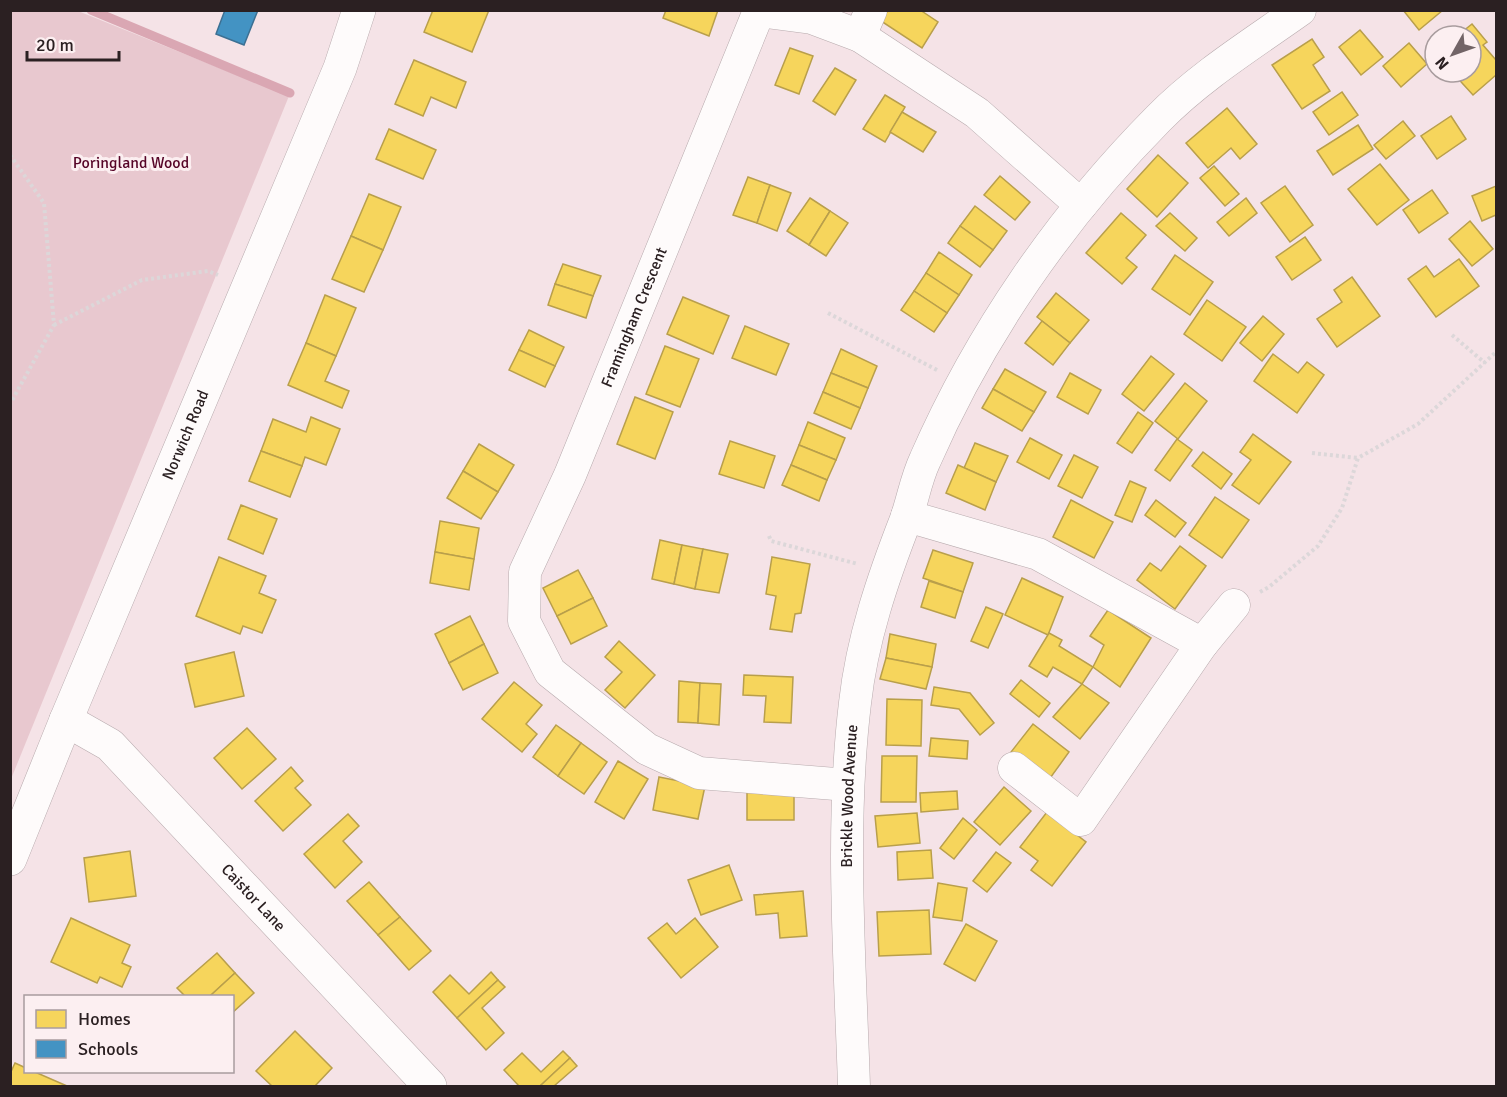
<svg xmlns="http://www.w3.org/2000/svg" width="1507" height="1097" font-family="Signika,sans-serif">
	<rect width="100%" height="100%" fill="#f5e3e7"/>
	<polygon fill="#e8c8cf" points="11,10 78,11 289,96 11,779"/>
	<g fill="#f6d55c" stroke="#b99f4b" stroke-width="1.5">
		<polygon points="433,10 489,10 472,52 424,32"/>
		<polygon points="666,10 718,10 709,36 663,18"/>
		<polygon points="888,10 920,10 938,22 922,48 881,21"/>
		<polygon points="1403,10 1443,10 1419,30"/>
		<polygon points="1472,24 1487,42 1483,45 1496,60 1496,75 1473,95 1452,72 1471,72 1471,36 1457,36"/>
		<polygon points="1360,30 1383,57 1361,75 1339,47"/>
		<polygon points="1312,39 1324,57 1313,65 1330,91 1302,109 1272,65"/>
		<polygon points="1409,43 1427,64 1401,87 1383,66"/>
		<polygon points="790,48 813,56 799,94 775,85"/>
		<polygon points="414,60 466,82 456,108 431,97 423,116 395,104"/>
		<polygon points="835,68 856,80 835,115 813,101"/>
		<polygon points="1342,92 1358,115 1329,135 1313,112"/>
		<polygon points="885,95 905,107 885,142 863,129"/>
		<polygon points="1227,108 1257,144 1240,159 1231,148 1208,168 1186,143"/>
		<polygon points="902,112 936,132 923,152 890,132"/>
		<polygon points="1451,116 1466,139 1437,159 1421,136"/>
		<polygon points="1403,121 1415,136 1386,159 1374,145"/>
		<polygon points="1358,125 1373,149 1333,175 1317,151"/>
		<polygon points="389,129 436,150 423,179 376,159"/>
		<polygon points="1158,155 1188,183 1157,217 1127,189"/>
		<polygon points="1380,164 1409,200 1377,225 1348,189"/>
		<polygon points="1214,166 1239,194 1225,206 1200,178"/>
		<polygon points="1000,176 1030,202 1015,220 984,195"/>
		<polygon points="748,177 770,185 757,223 733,215"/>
		<polygon points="770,185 791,193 777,231 757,223"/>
		<polygon points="1285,186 1313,225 1290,242 1261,203"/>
		<polygon points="1496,186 1496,215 1482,221 1472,196"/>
		<polygon points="1432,190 1448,213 1419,233 1403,210"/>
		<polygon points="369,194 401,207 383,250 351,236"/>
		<polygon points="810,198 830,211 809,245 787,231"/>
		<polygon points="1246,198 1257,213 1229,236 1217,222"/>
		<polygon points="975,206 1007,231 993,250 960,226"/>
		<polygon points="830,211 848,223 826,256 809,245"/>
		<polygon points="1121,213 1146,235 1126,258 1137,267 1122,284 1086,253"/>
		<polygon points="1170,213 1197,238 1185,251 1156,226"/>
		<polygon points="1470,221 1493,249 1472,266 1449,239"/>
		<polygon points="960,226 993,250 980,267 948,243"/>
		<polygon points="351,236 383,250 364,292 332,279"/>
		<polygon points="1305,237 1321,260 1292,280 1276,257"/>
		<polygon points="939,252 972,275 959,295 926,273"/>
		<polygon points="1175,255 1213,282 1190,315 1152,289"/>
		<polygon points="1459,259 1479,286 1436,317 1408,279 1426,266 1434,277"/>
		<polygon points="563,264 601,276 593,296 555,284"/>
		<polygon points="926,273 959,295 947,313 914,291"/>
		<polygon points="1352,277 1380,316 1337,347 1317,319 1342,302 1334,290"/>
		<polygon points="555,284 593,296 586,318 548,305"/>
		<polygon points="914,291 947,313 934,332 901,310"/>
		<polygon points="1056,293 1089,320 1070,343 1037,317"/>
		<polygon points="325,295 356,308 336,356 306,343"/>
		<polygon points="683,297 729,316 713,354 667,334"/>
		<polygon points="1207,300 1246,327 1222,361 1184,334"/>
		<polygon points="1263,316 1284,334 1262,361 1240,343"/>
		<polygon points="1042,321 1070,343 1053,365 1025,343"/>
		<polygon points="745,326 789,344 776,375 732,358"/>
		<polygon points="529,330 564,347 555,366 519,350"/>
		<polygon points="306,343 336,356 325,381 349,391 342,408 288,385"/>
		<polygon points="665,346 699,359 680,407 646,394"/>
		<polygon points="841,349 877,366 868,388 831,373"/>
		<polygon points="519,350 555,366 545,387 509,370"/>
		<polygon points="1273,354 1298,373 1307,362 1324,375 1297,413 1254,381"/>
		<polygon points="1151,356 1174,374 1144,411 1122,394"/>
		<polygon points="1005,369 1046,392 1034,412 993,389"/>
		<polygon points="831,373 868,388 860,408 823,392"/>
		<polygon points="1070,373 1101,390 1088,414 1057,397"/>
		<polygon points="1185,383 1207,401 1178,439 1155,421"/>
		<polygon points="993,389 1034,412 1022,431 982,408"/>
		<polygon points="823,392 860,408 851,429 814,413"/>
		<polygon points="635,397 673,412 655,459 617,444"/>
		<polygon points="1138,412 1153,423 1132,453 1117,443"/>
		<polygon points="311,417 340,429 326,465 305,457 302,466 261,451 273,419 306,432"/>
		<polygon points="808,422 845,438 836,460 799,445"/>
		<polygon points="1253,434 1291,462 1259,504 1232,485 1251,460 1240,452"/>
		<polygon points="1030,438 1062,455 1049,479 1017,462"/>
		<polygon points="1177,439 1192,450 1170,481 1155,470"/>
		<polygon points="730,441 775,456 764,488 719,474"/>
		<polygon points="975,443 1008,456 996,482 964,468"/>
		<polygon points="479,444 514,465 498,492 463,471"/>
		<polygon points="799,445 836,460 827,480 791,465"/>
		<polygon points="261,451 302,466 290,497 249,481"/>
		<polygon points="1203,452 1232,474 1221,489 1192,466"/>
		<polygon points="1074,455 1098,467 1082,498 1058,486"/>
		<polygon points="791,465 827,480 819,501 782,485"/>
		<polygon points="958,465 996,482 985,510 946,493"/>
		<polygon points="463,471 498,492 481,519 447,498"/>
		<polygon points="1130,481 1146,488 1132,522 1115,515"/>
		<polygon points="1215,497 1249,520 1222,558 1189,535"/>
		<polygon points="1071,500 1113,522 1094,558 1053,537"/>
		<polygon points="1156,500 1186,523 1175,537 1145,515"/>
		<polygon points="241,505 277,519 263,554 228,539"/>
		<polygon points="440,521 479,528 474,559 435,552"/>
		<polygon points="660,540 682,545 674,584 652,579"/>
		<polygon points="682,545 703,549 695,589 674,584"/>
		<polygon points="1180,546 1206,566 1175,609 1137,580 1150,563 1161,571"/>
		<polygon points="703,549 728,554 719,593 695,589"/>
		<polygon points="933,550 973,563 963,592 923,578"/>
		<polygon points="435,552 474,559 469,590 430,583"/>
		<polygon points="219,557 266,576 259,593 276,600 262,633 243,626 240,634 196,616"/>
		<polygon points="772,557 810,564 801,613 795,614 792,632 770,629 776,596 766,594"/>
		<polygon points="578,570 593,598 557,616 543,588"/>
		<polygon points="1022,578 1063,597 1048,635 1005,615"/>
		<polygon points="929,581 963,592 955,618 921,607"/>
		<polygon points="593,598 607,626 571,644 557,616"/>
		<polygon points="986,607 1003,614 988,648 971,641"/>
		<polygon points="1108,610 1151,638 1120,687 1093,667 1104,645 1090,636"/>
		<polygon points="470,616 484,644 449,663 435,634"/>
		<polygon points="1049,633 1062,640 1059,646 1093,667 1082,684 1053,667 1047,677 1029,666"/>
		<polygon points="890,634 936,644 932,667 886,658"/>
		<polygon points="619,641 655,675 625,708 605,690 622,672 605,657"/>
		<polygon points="484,644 498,673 463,690 449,663"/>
		<polygon points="234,652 244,696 195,707 185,664"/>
		<polygon points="886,658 932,667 926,689 880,679"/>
		<polygon points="744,675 793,677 791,723 764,722 766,696 743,695"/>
		<polygon points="1021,680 1050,703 1039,717 1010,694"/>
		<polygon points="679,681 700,683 698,723 678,722"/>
		<polygon points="514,682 542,705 526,724 537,734 522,752 482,719"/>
		<polygon points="700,683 721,684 719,725 698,723"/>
		<polygon points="1082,684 1109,703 1080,739 1053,717"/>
		<polygon points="934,687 970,693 994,723 980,735 959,709 931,705"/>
		<polygon points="887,699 922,700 921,746 886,745"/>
		<polygon points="1033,724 1069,752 1048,781 1011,752"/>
		<polygon points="556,725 581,743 558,776 533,757"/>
		<polygon points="247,728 276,759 242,789 214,758"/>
		<polygon points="931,738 968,741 967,759 929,756"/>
		<polygon points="581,743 607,762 584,794 558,776"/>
		<polygon points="882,756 917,756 916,802 881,802"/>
		<polygon points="618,761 648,779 624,819 595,802"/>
		<polygon points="291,767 303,781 295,788 311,805 283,831 255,801"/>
		<polygon points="659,777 705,786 698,819 653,810"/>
		<polygon points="747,786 794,787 794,820 747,820"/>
		<polygon points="1004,787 1031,811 1000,845 974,822"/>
		<polygon points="957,791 958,809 921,812 920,793"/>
		<polygon points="1047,812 1086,842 1052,886 1031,870 1038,861 1020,847"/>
		<polygon points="917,813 920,843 878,847 875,816"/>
		<polygon points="348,814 359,826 343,841 362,862 335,888 304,854"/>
		<polygon points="963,818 977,830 954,859 940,848"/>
		<polygon points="931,850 933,878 898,880 897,852"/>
		<polygon points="130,851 136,896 89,902 84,858"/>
		<polygon points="996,852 1011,863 987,892 973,881"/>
		<polygon points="729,865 742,900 701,915 688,880"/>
		<polygon points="369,882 400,917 378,935 347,901"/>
		<polygon points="938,883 967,888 962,921 933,917"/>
		<polygon points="803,891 807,936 780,938 778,913 756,915 754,895"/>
		<polygon points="929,910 931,954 879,956 877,912"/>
		<polygon points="400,917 431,951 409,970 378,935"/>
		<polygon points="71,918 130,945 122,963 131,967 122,987 100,977 97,983 51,962"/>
		<polygon points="695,918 718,947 681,978 648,938 667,923 676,934"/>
		<polygon points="966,924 997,941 975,981 944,964"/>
		<polygon points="217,953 235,973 210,996 185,996 177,988"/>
		<polygon points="491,972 498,980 457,1018 433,992 450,975 469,994"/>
		<polygon points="235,973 254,993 232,1013 232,996 210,996"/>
		<polygon points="498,980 505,987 482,1008 504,1033 486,1050 457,1018"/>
		<polygon points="295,1031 332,1068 315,1086 272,1086 256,1071"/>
		<polygon points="563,1051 570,1058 540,1086 519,1086 504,1070 522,1053 541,1072"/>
		<polygon points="570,1058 577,1066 554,1086 540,1086"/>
		<polygon points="15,1063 26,1068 26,1072 35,1072 67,1086 10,1086 10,1074"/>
	</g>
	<polygon fill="#4393c3" stroke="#3c7093" stroke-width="1.5" points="225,10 258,10 244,45 216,34"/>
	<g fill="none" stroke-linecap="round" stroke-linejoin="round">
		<polyline stroke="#daa7b3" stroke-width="9" points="91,10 290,93"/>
		<defs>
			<g id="street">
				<polyline points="860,36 871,10"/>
				<polyline points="907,516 1038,554 1202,644"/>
				<polyline points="1014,768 1081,820 1202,644 1234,605"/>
				<path id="s1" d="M848,785L699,773L647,749L550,672L524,621L525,572L570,475L759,11L812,18L860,36L977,113L1081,205"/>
				<path id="s2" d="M854,1086C850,961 840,827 855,703C862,639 883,578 906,519C913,499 916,479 925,460C980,334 1061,217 1158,119C1199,77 1252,44 1300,10"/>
			</g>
			<g id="secondary">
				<path id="s3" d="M66,720L110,745L430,1086"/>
				<path id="s4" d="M10,859L66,720L340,68L359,10"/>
			</g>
		</defs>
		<use href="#street" stroke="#b7aaad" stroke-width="33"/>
		<use href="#secondary" stroke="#b7aaad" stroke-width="34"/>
		<g stroke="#dcd7d9" stroke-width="4" stroke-dasharray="3 3" stroke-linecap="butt">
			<polyline points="10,155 44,203 54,325 10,404"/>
			<polyline points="828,313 937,370"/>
			<polyline points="54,325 142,280 208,271 218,275"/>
			<polyline points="1452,335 1485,363"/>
			<polyline points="1312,453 1358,458"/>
			<polyline points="769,536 771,541 858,564"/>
			<polyline points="1260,592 1269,587 1318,546 1342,508 1358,458 1418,424 1496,352"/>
		</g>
		<use href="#street" stroke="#fefbfb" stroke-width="32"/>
		<use href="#secondary" stroke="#fefbfb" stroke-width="33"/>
	</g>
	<g text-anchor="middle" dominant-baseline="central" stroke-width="6" stroke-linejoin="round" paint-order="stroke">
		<g font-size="16" fill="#560427" stroke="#fceff1">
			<text x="131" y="163">Poringland Wood</text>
		</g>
		<g font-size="16" fill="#2b2022" stroke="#fceff1">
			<text stroke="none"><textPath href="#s1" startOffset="714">Framingham Crescent</textPath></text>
			<text stroke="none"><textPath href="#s4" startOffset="459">Norwich Road</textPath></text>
			<text stroke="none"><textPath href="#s2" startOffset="290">Brickle Wood Avenue</textPath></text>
			<text stroke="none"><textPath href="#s3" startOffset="260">Caistor Lane</textPath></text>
		</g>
	</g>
	<rect width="1507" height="1097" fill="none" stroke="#2b2022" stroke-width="24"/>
	<rect x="24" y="995" width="210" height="78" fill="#fceff1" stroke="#a89c9e" stroke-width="1.5"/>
	<rect x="36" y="1010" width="30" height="18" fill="#f6d55c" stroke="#a89c9e" stroke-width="1.5"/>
	<text x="78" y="1025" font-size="18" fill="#2b2022">Homes</text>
	<rect x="36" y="1040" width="30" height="18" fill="#4393c3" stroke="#a89c9e" stroke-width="1.5"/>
	<text x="78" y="1055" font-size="18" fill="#2b2022">Schools</text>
	<g transform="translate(1453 54) rotate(230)"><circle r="28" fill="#fceff1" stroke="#a89c9e" stroke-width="1.5"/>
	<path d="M0-4.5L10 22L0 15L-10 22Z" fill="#726467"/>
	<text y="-9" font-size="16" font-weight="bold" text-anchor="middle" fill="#2b2022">N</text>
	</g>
	<path d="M27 51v9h92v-9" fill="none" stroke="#2b2022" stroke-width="3"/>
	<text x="36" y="51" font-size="18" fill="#2b2022" stroke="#fceff1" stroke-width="4.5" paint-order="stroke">20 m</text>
</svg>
